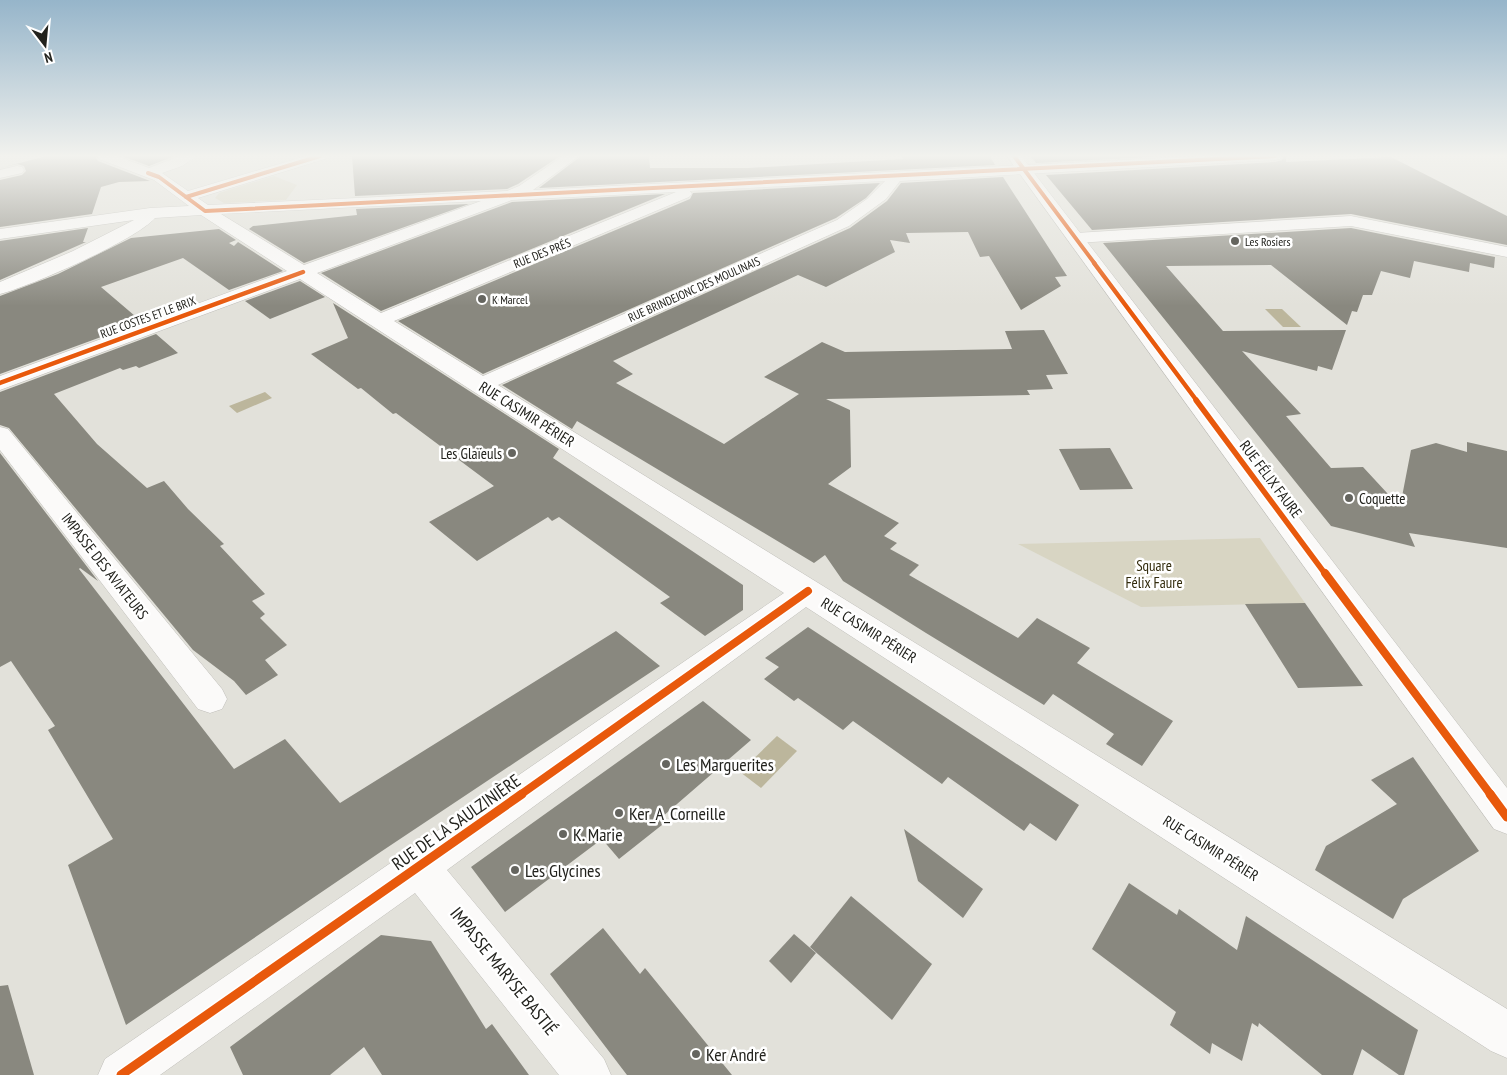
<svg xmlns="http://www.w3.org/2000/svg" width="1507" height="1075" font-family="'PT Sans Narrow',sans-serif">
	<rect width="100%" height="100%" fill="#e2e1da"/>
	<g fill="#d8d5c3">
		<polygon points="274,176 297,185 286,200 224,203 215,198 219,193"/>
		<polygon points="1260,538 1305,603 1141,607 1018,544"/>
	</g>
	<g fill="#bcb69c">
		<polygon points="1265,309 1282,309 1301,327 1283,327"/>
		<polygon points="265,392 272,398 237,413 229,406"/>
		<polygon points="777,736 797,751 761,788 740,772"/>
	</g>
	<g fill="#89887f">
		<polygon points="47,156 95,156 98,161 150,181 119,182 101,187 92,214 0,227 0,180 22,175 26,171 24,166 17,164 0,168"/>
		<polygon points="122,156 175,156 149,166"/>
		<polygon points="352,156 560,156 518,184 507,189 355,196"/>
		<polygon points="581,156 649,156 650,168 748,168 903,159 901,156 990,156 995,165 539,188"/>
		<polygon points="1030,156 1167,156 1036,163"/>
		<polygon points="1284,156 1286,156 1286,162 1391,157 1507,216 1507,245 1351,214 1092,230 1046,175 1275,162 1282,160"/>
		<polygon points="1003,177 1067,276 1055,277 1061,286 1021,310 989,256 980,257 968,232 906,233 910,243 890,240 895,252 826,287 798,275 613,361 633,374 616,383 724,444 799,394 764,377 822,342 845,352 1012,349 1005,331 1044,330 1068,374 1046,375 1053,389 1027,390 1030,395 826,399 850,410 851,467 828,484 899,523 884,536 897,543 890,549 919,565 909,575 1018,638 1037,618 1090,648 1077,663 1173,721 1142,766 1106,744 1114,734 1053,694 1044,705 926,633 843,581 825,555 814,563 577,421 572,429 502,385 850,228 887,201 901,183"/>
		<polygon points="880,183 866,198 836,218 483,374 398,321 690,199 693,193"/>
		<polygon points="665,194 381,311 321,273 512,202"/>
		<polygon points="469,204 304,263 249,229 253,226 357,215 356,209"/>
		<polygon points="88,228 83,242 86,242 0,280 0,241"/>
		<polygon points="1351,228 1495,257 1494,268 1470,263 1469,272 1414,261 1410,278 1381,271 1372,295 1363,295 1357,312 1352,311 1347,325 1271,265 1166,266 1223,331 1346,330 1332,370 1318,366 1317,371 1242,351 1301,414 1286,416 1331,468 1363,467 1400,507 1411,450 1436,443 1467,452 1467,442 1507,451 1507,548 1409,533 1415,547 1331,526 1103,243"/>
		<polygon points="219,229 236,240 229,243 234,246 238,242 283,271 229,290 183,258 101,287 142,322 0,374 0,296 58,274 131,238"/>
		<polygon points="300,281 325,297 270,319 245,301"/>
		<polygon points="333,303 559,449 553,458 743,585 743,610 705,636 660,603 670,597 559,517 552,521 548,517 477,561 429,522 494,486 396,413 393,414 361,388 358,389 311,354 348,338"/>
		<polygon points="156,334 178,353 139,368 136,366 123,370 120,368 54,394 97,444 147,488 164,481 188,509 224,544 220,546 265,594 252,601 265,614 260,618 287,645 265,660 278,675 246,695 234,681 193,650 9,428 0,425 0,392"/>
		<polygon points="1110,448 1133,489 1080,490 1059,449"/>
		<polygon points="0,453 98,581 80,568 79,569 234,769 285,739 340,803 616,631 660,666 382,851 126,1025 68,865 113,839 48,730 55,726 11,661 0,667"/>
		<polygon points="1305,603 1339,652 1363,686 1298,688 1245,604"/>
		<polygon points="808,627 1079,805 1056,841 1030,823 1024,831 948,777 942,784 853,721 843,730 798,698 794,701 764,679 779,667 765,658"/>
		<polygon points="703,701 751,740 662,817 667,821 619,859 602,839 505,912 471,867"/>
		<polygon points="1413,757 1479,851 1403,899 1393,919 1315,870 1326,846 1397,804 1371,780"/>
		<polygon points="904,829 983,889 963,918 918,881"/>
		<polygon points="1129,883 1177,915 1179,909 1237,950 1246,916 1418,1030 1404,1075 1399,1075 1362,1049 1353,1075 1322,1075 1259,1023 1258,1027 1252,1023 1242,1061 1212,1043 1210,1054 1170,1025 1176,1012 1092,949"/>
		<polygon points="851,896 932,964 892,1020 810,947"/>
		<polygon points="603,928 640,974 645,968 732,1075 627,1075 550,974"/>
		<polygon points="794,934 816,953 791,983 769,961"/>
		<polygon points="381,935 431,941 486,1029 492,1024 529,1075 382,1075 364,1047 330,1075 243,1075 230,1047"/>
		<polygon points="8,985 34,1075 0,1075 0,986"/>
	</g>
	<g fill="none" stroke-linecap="round" stroke-linejoin="round">
		<defs>
			<g id="minor">
				<path d="M97,156H117L149,168L180,156H197L182,166L162,173L188,191L306,156H327L325,159L198,198L208,205L507,191L519,186L563,156H579L533,190L1201,156H1282L1280,159L1275,160L900,181L886,199L849,226L498,385L1507,1009V1058L1491,1051L806,607L447,870L604,1059L611,1075H559L415,893L160,1075H98L105,1059L784,593L300,279L0,390V376L287,271L201,215L155,218C136,240 31,286 0,294V282L73,251L134,220L0,239V229L150,208L189,206L154,180L99,159ZM885,181L867,199L837,220L483,376L394,321L689,197L692,194L690,191ZM676,192L381,313L317,273L512,200ZM481,201L304,265L221,214Z"/>
				<polygon points="17,166 22,167 24,170 22,173 0,178 0,170"/>
				<polygon points="1351,216 1507,247 1507,257 1351,226 1076,243 1070,242 1068,238 1070,234 1076,233"/>
				<polygon points="0,427 8,429 222,689 227,699 222,709 210,713 198,709 0,450"/>
			</g>
			<polygon id="tertiary" points="1007,156 1021,156 1507,788 1507,834 1494,829"/>
		</defs>
		<use href="#minor" stroke="#bebdb8" stroke-width="1"/>
		<use href="#tertiary" stroke="#bebdb8" stroke-width="1"/>
		<use href="#minor" fill="#fbfaf9" fill-rule="evenodd"/>
		<use href="#tertiary" fill="#fbfaf9" fill-rule="evenodd"/>
		<defs>
			<g id="cycleway-far4">
				<polyline points="1014,156 1095,264"/>
				<polyline points="148,173 159,177 205,211 1275,156"/>
				<polyline points="186,197 320,156"/>
			</g>
			<g id="cycleway-far3">
				<polyline points="1094,263 1197,401"/>
				<polyline points="0,383 303,272"/>
			</g>
			<polyline id="cycleway-far2" points="1196,400 1326,575"/>
			<g id="cycleway-far1">
				<polyline points="1325,573 1491,795"/>
				<polyline points="520,795 808,591"/>
			</g>
			<g id="cycleway">
				<polyline points="1490,794 1507,817"/>
				<polyline points="121,1075 522,794"/>
			</g>
		</defs>
		<use href="#cycleway-far4" stroke="#fff" stroke-width="5.5"/>
		<use href="#cycleway-far3" stroke="#fff" stroke-width="7"/>
		<use href="#cycleway-far2" stroke="#fff" stroke-width="9"/>
		<use href="#cycleway-far1" stroke="#fff" stroke-width="11"/>
		<use href="#cycleway" stroke="#fff" stroke-width="12"/>
		<use href="#cycleway-far4" stroke="#e8590c" stroke-width="4"/>
		<use href="#cycleway-far3" stroke="#e8590c" stroke-width="4.5"/>
		<use href="#cycleway-far2" stroke="#e8590c" stroke-width="5.5"/>
		<use href="#cycleway-far1" stroke="#e8590c" stroke-width="8"/>
		<use href="#cycleway" stroke="#e8590c" stroke-width="9"/>
	</g>
	<linearGradient id="sky" x2="0" y2="1"><stop stop-color="#96b5ca"/><stop offset="0.51" stop-color="#f2f2ee"/><stop offset="1" stop-color="#f2f2ee" stop-opacity="0"/></linearGradient>
	<rect width="1507" height="306" fill="url(#sky)"/>
	<g fill="#65655f" stroke="#fff" stroke-width="2">
		<circle cx="1235" cy="241" r="5"/>
		<circle cx="482" cy="299" r="5"/>
		<circle cx="512" cy="453" r="5"/>
		<circle cx="1349" cy="498" r="5"/>
		<circle cx="666" cy="764" r="5"/>
		<circle cx="619" cy="813" r="5"/>
		<circle cx="563" cy="834" r="5"/>
		<circle cx="515" cy="870" r="5"/>
		<circle cx="696" cy="1054" r="5"/>
	</g>
	<g text-anchor="middle" dominant-baseline="central" stroke-width="5" stroke-linejoin="round" paint-order="stroke">
		<g font-size="12" fill="#22221d" stroke="#fff" text-anchor="start">
			<text x="1245" y="241">Les Rosiers</text>
			<text x="492" y="299">K Marcel</text>
		</g>
		<g font-size="12" fill="#22221d" stroke="#fff">
			<text transform="translate(542 253) rotate(-22)">RUE DES PRÉS</text>
			<text transform="translate(694 289) rotate(-24)">RUE BRINDEJONC DES MOULINAIS</text>
			<text transform="translate(148 317) rotate(-20)">RUE COSTES ET LE BRIX</text>
		</g>
		<g font-size="15" fill="#22221d" stroke="#fff">
			<text transform="translate(527 414) rotate(32)">RUE CASIMIR PÉRIER</text>
			<text transform="translate(1271 479) rotate(53)">RUE FÉLIX FAURE</text>
			<text transform="translate(105 566) rotate(52)">IMPASSE DES AVIATEURS</text>
			<text transform="translate(869 630) rotate(32)">RUE CASIMIR PÉRIER</text>
			<text transform="translate(1211 848) rotate(32)">RUE CASIMIR PÉRIER</text>
		</g>
		<g font-size="15" fill="#22221d" stroke="#fff" text-anchor="end">
			<text x="502" y="453">Les Glaïeuls</text>
			<text x="1359" y="498" text-anchor="start">Coquette</text>
		</g>
		<g font-size="15" fill="#322b0c" stroke="#fff">
			<text x="1154" y="565">Square<tspan x="1154" dy="17">Félix Faure</tspan></text>
		</g>
		<g font-size="18" fill="#22221d" stroke="#fff" text-anchor="start">
			<text x="676" y="764">Les Marguerites</text>
			<text x="629" y="813">Ker_A_Corneille</text>
			<text x="573" y="834">K. Marie</text>
			<text x="525" y="870">Les Glycines</text>
			<text x="706" y="1054">Ker André</text>
		</g>
		<g font-size="18" fill="#22221d" stroke="#fff">
			<text transform="translate(456 822) rotate(-35)">RUE DE LA SAULZINIÈRE</text>
			<text transform="translate(504 971) rotate(51)">IMPASSE MARYSE BASTIÉ</text>
		</g>
	</g>
	<g transform="translate(45 45) rotate(164)" stroke="#ffffff" stroke-width="4" paint-order="stroke">
	<path d="M0-4L9 19L0 12L-9 19Z" fill="#22221d"/>
	<text y="-8" font-size="14" font-weight="bold" text-anchor="middle" fill="#22221d">N</text>
	</g>
</svg>
